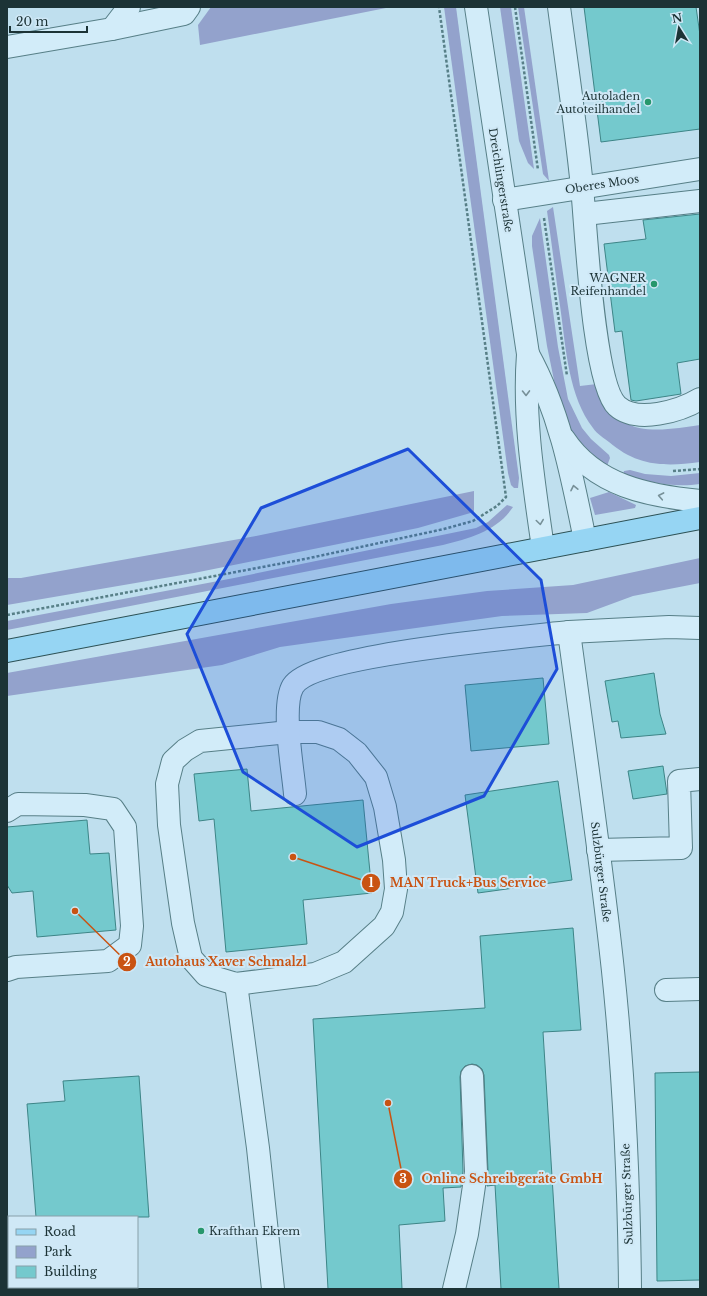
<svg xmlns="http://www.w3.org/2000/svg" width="707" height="1296" font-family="'Libre Baskerville',serif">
	<rect width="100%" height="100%" fill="#bfdfee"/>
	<g fill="#93a2cc">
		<polygon points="211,7 391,7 200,45 198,25"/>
		<polygon points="444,7 456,7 519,478 518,488 514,488 511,485 508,473"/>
		<polygon points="500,7 511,7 534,169 528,163 519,141"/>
		<polygon points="518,7 524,7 549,181 543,174"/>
		<path d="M553,207L580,386L597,384C602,392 617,418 624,422C645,435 677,428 700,425V462C664,467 637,466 609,442C604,438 597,434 593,428C569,397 566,350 561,313C556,279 552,245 547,211Z"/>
		<polygon points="540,218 558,347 568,399 582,428 591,439 609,455 610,458 607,466 586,450 571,432 556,390 547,346 532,246 532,236"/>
		<path d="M630,470L645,474L671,476L700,473V484C673,488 650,482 623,475L624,471Z"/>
		<polygon points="474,491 474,512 418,528 194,573 7,605 7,578 21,578 256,536"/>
		<polygon points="609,492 636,505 635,508 595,515 590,498"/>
		<path d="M507,505L513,507C497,531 470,538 443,545L7,630V621L234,578L476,528L488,522Z"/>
		<polygon points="700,558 700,583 633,596 587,613 502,616 280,647 222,665 7,696 7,673 391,604 487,591 573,585"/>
	</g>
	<g fill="#74c9cd" stroke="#3d8587">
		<polygon points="584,7 696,7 700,35 700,129 601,142"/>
		<polygon points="700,214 700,359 677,363 681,394 636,401 631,400 622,331 615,332 604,244 646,239 643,220"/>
		<polygon points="654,673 660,714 666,734 621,738 618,721 612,722 605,681"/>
		<polygon points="543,678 549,744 471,751 465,685"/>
		<polygon points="663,766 667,794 633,799 628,771"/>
		<polygon points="247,769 251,811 363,800 372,893 303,900 307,944 226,952 214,819 199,821 194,774"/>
		<polygon points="558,781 572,880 478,893 465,795"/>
		<polygon points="87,820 90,854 109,853 116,930 37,937 33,891 12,893 7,885 7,827"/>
		<polygon points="573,928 581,1030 543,1032 559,1289 501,1289 495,1185 487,1186 488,1171 484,1075 482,1069 477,1065 472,1064 465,1066 461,1071 460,1077 463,1171 461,1187 443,1188 445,1221 399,1225 402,1289 328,1289 313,1019 485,1008 480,936"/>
		<polygon points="700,1072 700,1280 657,1281 655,1073"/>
		<polygon points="139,1076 149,1217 36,1217 27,1104 65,1101 63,1081"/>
	</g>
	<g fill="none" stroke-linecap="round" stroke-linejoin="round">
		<defs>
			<g id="minor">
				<path d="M476,7L528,354C523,419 534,484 543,548"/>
				<path d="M559,7C567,67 576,127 582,187C586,226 593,384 617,406C637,424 680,411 700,399"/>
				<polyline points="112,29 184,14 189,7"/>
				<polyline points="7,47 112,29 129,7"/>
				<polyline points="504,200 700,169"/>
				<polyline points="585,214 700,201"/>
				<path d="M528,354C560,412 572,476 585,540"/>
				<path d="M564,439C595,486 649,496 700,501"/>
				<polyline points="569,632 669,627 700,628"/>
				<polygon points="289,732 318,732 339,739 357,753 376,777 385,807 394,860 396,889 392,912 384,926 344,962 315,974 236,984 206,975 191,958 183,923 169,825 167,784 173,761 185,750 200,741"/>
				<path d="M295,794C293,769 281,706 293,686C313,654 525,637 569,632C584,745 601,858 613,971C624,1076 629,1183 630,1289"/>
				<polyline points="7,811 18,804 85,805 113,809 125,827 132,926 130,945 108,961 16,967 7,970"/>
				<polyline points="598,850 681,848 679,781 700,779"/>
				<polyline points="236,984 258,1148 273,1289"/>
				<polyline points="666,990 700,989"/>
				<polyline points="454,1289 467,1234 476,1172 472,1076"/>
			</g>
			<polyline id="major" points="7,651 700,518"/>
		</defs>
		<use href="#minor" stroke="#577f87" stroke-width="24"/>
		<use href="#major" stroke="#2c5155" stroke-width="24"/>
		<g stroke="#577f87" stroke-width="2.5" stroke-dasharray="3 2" stroke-linecap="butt">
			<polyline points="515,7 538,170"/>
			<polyline points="544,218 567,376"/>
			<polyline points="673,471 700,469"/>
			<polyline points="7,615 305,559 444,529 473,521 497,506 506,497 439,7"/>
		</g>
		<use href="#minor" stroke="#d2ecf9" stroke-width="22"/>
		<use href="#major" stroke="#96d5f3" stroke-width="22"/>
	</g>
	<defs><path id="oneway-chevron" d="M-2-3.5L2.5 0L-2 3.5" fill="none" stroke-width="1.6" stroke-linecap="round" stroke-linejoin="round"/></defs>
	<g stroke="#779098">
		<use href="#oneway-chevron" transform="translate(526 393) rotate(89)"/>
		<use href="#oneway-chevron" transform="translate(574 488) rotate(-102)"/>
		<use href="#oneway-chevron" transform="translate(661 496) rotate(-169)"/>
		<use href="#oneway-chevron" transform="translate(540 522) rotate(82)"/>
	</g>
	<path fill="#1d4ed8" fill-opacity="0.2" stroke="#1d4ed8" stroke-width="3" stroke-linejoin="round" d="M408,449L541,580L557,669L484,796L357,847L243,772L187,634L261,508Z"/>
	<g fill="#27976c" stroke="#cfe8f6" stroke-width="1.5">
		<circle cx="648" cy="102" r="4"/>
		<circle cx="654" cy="284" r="4"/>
		<circle cx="201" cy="1231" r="4"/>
	</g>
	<g text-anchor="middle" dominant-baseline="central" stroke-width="4" stroke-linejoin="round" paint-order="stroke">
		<g font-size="11" fill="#1c3336" stroke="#cfe8f6" text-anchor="end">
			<text x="640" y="96">Autoladen<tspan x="640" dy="13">Autoteilhandel</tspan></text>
			<text x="646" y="278">WAGNER<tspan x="646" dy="13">Reifenhandel</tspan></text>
			<text x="209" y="1231" text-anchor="start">Krafthan Ekrem</text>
		</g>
		<g font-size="11" fill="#1c3336" stroke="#cfe8f6">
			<text transform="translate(501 180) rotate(81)">Dreichlingerstraße</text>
			<text transform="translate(602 184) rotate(-9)">Oberes Moos</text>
			<text transform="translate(601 872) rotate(83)">Sulzbürger Straße</text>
			<text transform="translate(627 1194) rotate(-92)">Sulzbürger Straße</text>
		</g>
	</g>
	<path fill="none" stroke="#c95312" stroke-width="1.5" d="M293 857L371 883M75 911L127 962M388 1103L403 1179"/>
	<g fill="#c95312" stroke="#cfe8f6" stroke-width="1.5">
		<circle cx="293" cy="857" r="4"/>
		<circle cx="75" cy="911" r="4"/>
		<circle cx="388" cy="1103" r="4"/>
		<circle cx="371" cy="883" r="10"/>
		<circle cx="127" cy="962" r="10"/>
		<circle cx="403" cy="1179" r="10"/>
	</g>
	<g font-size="12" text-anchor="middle" font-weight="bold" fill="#fff">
		<text x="371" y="887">1</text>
		<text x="127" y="966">2</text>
		<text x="403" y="1183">3</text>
	</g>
	<g font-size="12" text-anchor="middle" font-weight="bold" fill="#c95312" stroke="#cfe8f6" stroke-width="4" stroke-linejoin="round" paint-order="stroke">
		<text x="468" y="887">MAN Truck+Bus Service</text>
		<text x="226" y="966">Autohaus Xaver Schmalzl</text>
		<text x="512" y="1183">Online Schreibgeräte GmbH</text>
	</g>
	<rect width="707" height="1296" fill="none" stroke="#1c3336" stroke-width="16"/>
	<rect x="8" y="1216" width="130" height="72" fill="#cfe8f6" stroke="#87a0a9"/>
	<rect x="16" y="1229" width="20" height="6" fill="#96d5f3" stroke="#87a0a9"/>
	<text x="44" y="1236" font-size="12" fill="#1c3336">Road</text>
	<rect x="16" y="1246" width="20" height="12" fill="#93a2cc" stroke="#87a0a9"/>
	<text x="44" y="1256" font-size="12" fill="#1c3336">Park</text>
	<rect x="16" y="1266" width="20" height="12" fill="#74c9cd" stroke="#87a0a9"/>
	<text x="44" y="1276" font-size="12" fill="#1c3336">Building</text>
	<g transform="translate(679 28) rotate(349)" stroke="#cfe8f6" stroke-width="3" paint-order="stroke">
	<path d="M0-3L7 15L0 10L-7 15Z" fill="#1c3336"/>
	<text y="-6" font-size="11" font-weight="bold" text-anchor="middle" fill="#1c3336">N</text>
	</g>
	<path d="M10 26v6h77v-6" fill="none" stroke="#1c3336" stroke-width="2"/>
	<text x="16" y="26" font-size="12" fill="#1c3336" stroke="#cfe8f6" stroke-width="3" paint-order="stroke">20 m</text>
</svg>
